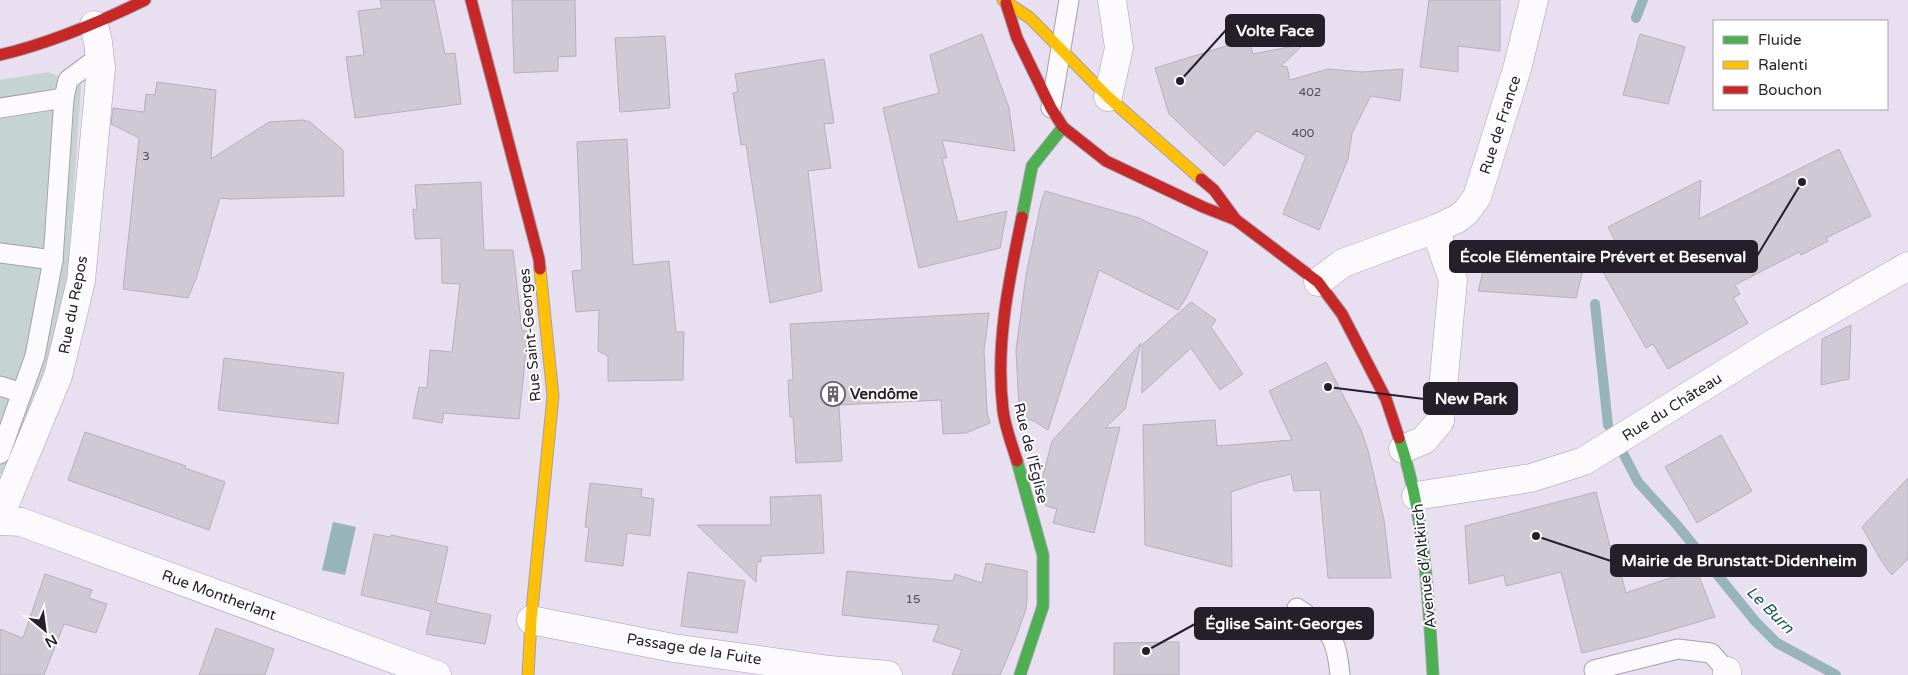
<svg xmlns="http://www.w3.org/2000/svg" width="1908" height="675" font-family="'Varela Round',sans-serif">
	<rect width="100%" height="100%" fill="#e8dff1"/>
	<polygon fill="#c6d4d1" points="48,72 81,86 68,278 58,328 43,374 3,474 0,474 0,80"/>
	<polygon fill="#97b4ba" points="333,522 356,527 345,575 322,570"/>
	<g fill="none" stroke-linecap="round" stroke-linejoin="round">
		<g stroke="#97b4ba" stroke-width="10">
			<polyline points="1636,18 1643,0"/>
			<polyline points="1595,304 1608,425"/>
			<polyline points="1624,455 1638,482 1677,525 1755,621 1777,643 1836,675"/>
		</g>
	</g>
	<g fill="#cfc9d6" stroke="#b6afbd">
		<polygon points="380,0 434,0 445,54 455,53 461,104 355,118 346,57 364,55 358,11 382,8"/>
		<polygon points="512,0 575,0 576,56 558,57 558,71 514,73"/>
		<polygon points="1429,0 1500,0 1500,51 1458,46 1458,72 1420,67"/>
		<polygon points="982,34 1009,108 1015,151 942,140 947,158 942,158 958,222 1007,211 1000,248 919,268 883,108 939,93 930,55"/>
		<polygon points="1640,34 1685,47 1668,104 1623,95"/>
		<polygon points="665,36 670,108 620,112 615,38"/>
		<polygon points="1242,41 1244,46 1250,45 1253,54 1304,44 1281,66 1287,67 1290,80 1328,69 1362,72 1403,69 1400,101 1371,96 1352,133 1348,159 1319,230 1283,214 1306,156 1257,131 1224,166 1169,114 1155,68"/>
		<polygon points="824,59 834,123 824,124 831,168 808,171 822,291 770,303 746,144 741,145 733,93 738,92 735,74"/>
		<polygon points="157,82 216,90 211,159 269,122 303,120 310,122 343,150 344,196 230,199 220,198 196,279 188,298 123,289 139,138 111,124 113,108 144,112 146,94 155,95"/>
		<polygon points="627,139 633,265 669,261 676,332 684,332 683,380 608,381 608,356 598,351 599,310 576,312 572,271 582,270 577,142"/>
		<polygon points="1839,149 1871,216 1826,238 1828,241 1801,255 1799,252 1735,285 1740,294 1733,298 1748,323 1668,369 1653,344 1646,348 1599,265 1630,271 1608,227 1701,180 1699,219"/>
		<polygon points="481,182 484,250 513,250 522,331 528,331 519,419 444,413 442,423 413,418 419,387 427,388 430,350 452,352 460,284 442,283 441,238 415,239 413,209 417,210 415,185"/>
		<polygon points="1045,191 1139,218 1208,252 1186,298 1178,310 1099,270 1048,430 1034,421 1021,417 1019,408 1016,350 1026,275 1041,203"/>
		<polygon points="1490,244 1585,262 1576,298 1478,291"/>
		<polygon points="1191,302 1216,320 1211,327 1243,374 1220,390 1191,348 1142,393 1142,345"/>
		<polygon points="989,313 984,350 987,412 990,423 966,433 943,434 941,400 839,405 842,461 796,463 793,417 790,417 788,380 793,380 790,324"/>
		<polygon points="1851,325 1849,379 1821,385 1822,339"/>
		<polygon points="1141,343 1125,409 1105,428 1120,427 1094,533 1053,523 1057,509 1046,506 1040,487 1052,441"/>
		<polygon points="224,358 344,373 338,424 218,410"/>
		<polygon points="1326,362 1361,430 1368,450 1384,520 1391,578 1328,578 1320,490 1294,491 1291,474 1260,482 1231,492 1232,567 1145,545 1143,425 1215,420 1217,446 1292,440 1269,391"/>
		<polygon points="85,432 186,466 185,468 225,482 209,530 68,480"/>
		<polygon points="1721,435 1752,491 1697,523 1665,467"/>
		<polygon points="1908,478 1908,559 1892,575 1882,562 1862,527"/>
		<polygon points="590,483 642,489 641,497 654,499 650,536 627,533 623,566 585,561 589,528 585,527"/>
		<polygon points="1596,492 1610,546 1613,545 1626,593 1696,569 1715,617 1647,637 1582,653 1561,572 1506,586 1504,575 1469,584 1465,526"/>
		<polygon points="821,495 824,553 761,556 761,562 757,562 756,582 697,525 771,525 770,497"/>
		<polygon points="374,534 390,537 391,535 448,547 436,603 491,615 485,644 426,634 431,611 361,595"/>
		<polygon points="986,563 1027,571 1027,599 1026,609 1015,640 1000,675 952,675 962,650 933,641 939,625 842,615 847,571 953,581 955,574 982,583"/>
		<polygon points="688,572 745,581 737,633 681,626"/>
		<polygon points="45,574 92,590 89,598 107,604 96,633 64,624 44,675 0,675 0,629 23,638"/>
		<polygon points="216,628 274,649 265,675 199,675"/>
		<polygon points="1179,642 1179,675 1114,675 1114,643"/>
	</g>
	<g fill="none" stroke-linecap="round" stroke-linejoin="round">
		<defs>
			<g id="lane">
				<polyline points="64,98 68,80 100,56"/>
				<polyline points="0,108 64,98 53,260 35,356 0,454"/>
				<polyline points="1051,108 1069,0"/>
				<polyline points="0,253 53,260"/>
				<polyline points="0,386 22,393"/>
				<path d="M1297,608C1330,631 1336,634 1340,675"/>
				<polyline points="1594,670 1678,649 1711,653 1727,671"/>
			</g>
			<g id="street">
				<polyline points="1108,97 1119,48 1112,0"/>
				<polyline points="1318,282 1343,263 1435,229 1457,219 1466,212 1477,197 1517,69 1534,0"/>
				<polyline points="1403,449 1424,440 1440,421 1453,280 1435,229"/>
				<polyline points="1416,496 1531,478 1584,461 1772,344 1908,266"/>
				<polyline points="0,516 58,376 81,281 101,68 98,42 94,25"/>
				<polyline points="0,521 21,522 437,675"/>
				<polyline points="531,620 673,648 830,670 888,675"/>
				<polyline points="1727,675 1727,671"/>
			</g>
			<g id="fast">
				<polyline points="1022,217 1032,166 1063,127"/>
				<path d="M1399,438C1425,515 1428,595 1433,675"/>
				<polyline points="1017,461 1043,555 1043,606 1020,675"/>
			</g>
			<g id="slow">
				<polyline points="1003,0 1030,18 1108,97 1201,179"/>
				<polyline points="528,675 531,620 553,396 540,269"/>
			</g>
			<g id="jam">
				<polyline points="471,0 539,259 540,269"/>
				<polyline points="1006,3 1017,38 1051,108 1063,127 1106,161 1203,207 1236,220"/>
				<path d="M0,55C51,43 98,23 145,0"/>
				<polyline points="1201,179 1214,190 1236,220 1318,282 1342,314 1386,399 1399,438"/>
				<path d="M1017,461C1012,445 1005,427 1003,410C995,345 1009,280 1022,217"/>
			</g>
		</defs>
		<use href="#lane" stroke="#a69fad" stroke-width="21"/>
		<use href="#street" stroke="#a69fad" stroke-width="29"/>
		<use href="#fast" stroke="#a69fad" stroke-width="13"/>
		<use href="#slow" stroke="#a69fad" stroke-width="13"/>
		<use href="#jam" stroke="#a69fad" stroke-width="13"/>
		<use href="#lane" stroke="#fcfafd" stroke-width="19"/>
		<use href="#street" stroke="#fcfafd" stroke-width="28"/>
		<use href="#fast" stroke="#4caf50" stroke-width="11"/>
		<use href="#slow" stroke="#ffc107" stroke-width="11"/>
		<use href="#jam" stroke="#c62828" stroke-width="11"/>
	</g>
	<defs>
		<symbol id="building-ring" viewBox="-11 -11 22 22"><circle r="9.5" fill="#fff" stroke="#696270" stroke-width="1.5"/><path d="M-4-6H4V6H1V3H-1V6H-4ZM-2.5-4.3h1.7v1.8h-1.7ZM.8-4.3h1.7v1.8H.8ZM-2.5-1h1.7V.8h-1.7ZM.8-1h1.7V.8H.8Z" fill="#696270"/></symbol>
	</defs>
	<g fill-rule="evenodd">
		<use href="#building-ring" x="819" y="380" width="28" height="28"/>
	</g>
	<g text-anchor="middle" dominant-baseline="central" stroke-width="4" stroke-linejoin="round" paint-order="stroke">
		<g font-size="12" fill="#504b57">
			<text x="1310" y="92">402</text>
			<text x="1303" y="133">400</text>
			<text x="146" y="156">3</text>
			<text x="913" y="599">15</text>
		</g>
		<g font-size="15" fill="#241f2a" stroke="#fff">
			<text transform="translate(1500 125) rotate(-72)">Rue de France</text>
			<text transform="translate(73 305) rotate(-79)">Rue du Repos</text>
			<text transform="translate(530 335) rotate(-95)">Rue Saint-Georges</text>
			<text transform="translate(1672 407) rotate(-32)">Rue du Château</text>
			<text transform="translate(1031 453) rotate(76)">Rue de l'Église</text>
			<text transform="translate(1424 566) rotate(-96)">Avenue d'Altkirch</text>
			<text transform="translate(219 595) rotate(20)">Rue Montherlant</text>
			<text transform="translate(694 649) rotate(9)">Passage de la Fuite</text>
		</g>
		<g font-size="15" font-weight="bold" fill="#241f2a" stroke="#fff" text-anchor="start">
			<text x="850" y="394">Vendôme</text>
		</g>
		<g font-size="16" font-style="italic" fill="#17595b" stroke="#fff">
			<text transform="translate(1770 610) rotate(45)">Le Burn</text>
		</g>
	</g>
	<path fill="none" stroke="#241f2a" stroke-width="2" d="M1180 81L1226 30M1802 182L1757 256M1328 387L1424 399M1536 536L1611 561M1146 651L1195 624"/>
	<g fill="#241f2a" stroke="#fff" stroke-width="2">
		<circle cx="1180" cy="81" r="5"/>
		<circle cx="1802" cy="182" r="5"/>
		<circle cx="1328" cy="387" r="5"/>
		<circle cx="1536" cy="536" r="5"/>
		<circle cx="1146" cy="651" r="5"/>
	</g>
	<g fill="#241f2a" stroke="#241f2a" stroke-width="2">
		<rect x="1226" y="15" width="98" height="31" rx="5"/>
		<rect x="1450" y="241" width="307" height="31" rx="5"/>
		<rect x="1424" y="383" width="93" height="31" rx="5"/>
		<rect x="1611" y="545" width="255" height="31" rx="5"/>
		<rect x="1195" y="608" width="178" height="31" rx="5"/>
	</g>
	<g font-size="16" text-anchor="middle" font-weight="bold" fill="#fff">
		<text x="1275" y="36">Volte Face</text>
		<text x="1603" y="262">École Elémentaire Prévert et Besenval</text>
		<text x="1471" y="404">New Park</text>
		<text x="1739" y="566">Mairie de Brunstatt-Didenheim</text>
		<text x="1284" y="629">Église Saint-Georges</text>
	</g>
	<rect x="1713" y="20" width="175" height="90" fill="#ffffff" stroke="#a7a5aa"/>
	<rect x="1723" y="36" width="25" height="8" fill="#4caf50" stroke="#a7a5aa"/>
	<text x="1758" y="45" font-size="15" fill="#241f2a">Fluide</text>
	<rect x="1723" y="61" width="25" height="8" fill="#ffc107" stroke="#a7a5aa"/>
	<text x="1758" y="70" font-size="15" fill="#241f2a">Ralenti</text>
	<rect x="1723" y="86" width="25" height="8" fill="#c62828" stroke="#a7a5aa"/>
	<text x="1758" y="95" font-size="15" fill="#241f2a">Bouchon</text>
	<g transform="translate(45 630) rotate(151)" stroke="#ffffff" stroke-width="4" paint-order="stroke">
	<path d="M0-4L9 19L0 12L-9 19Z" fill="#241f2a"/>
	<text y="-8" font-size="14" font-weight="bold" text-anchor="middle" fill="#241f2a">N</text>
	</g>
</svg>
